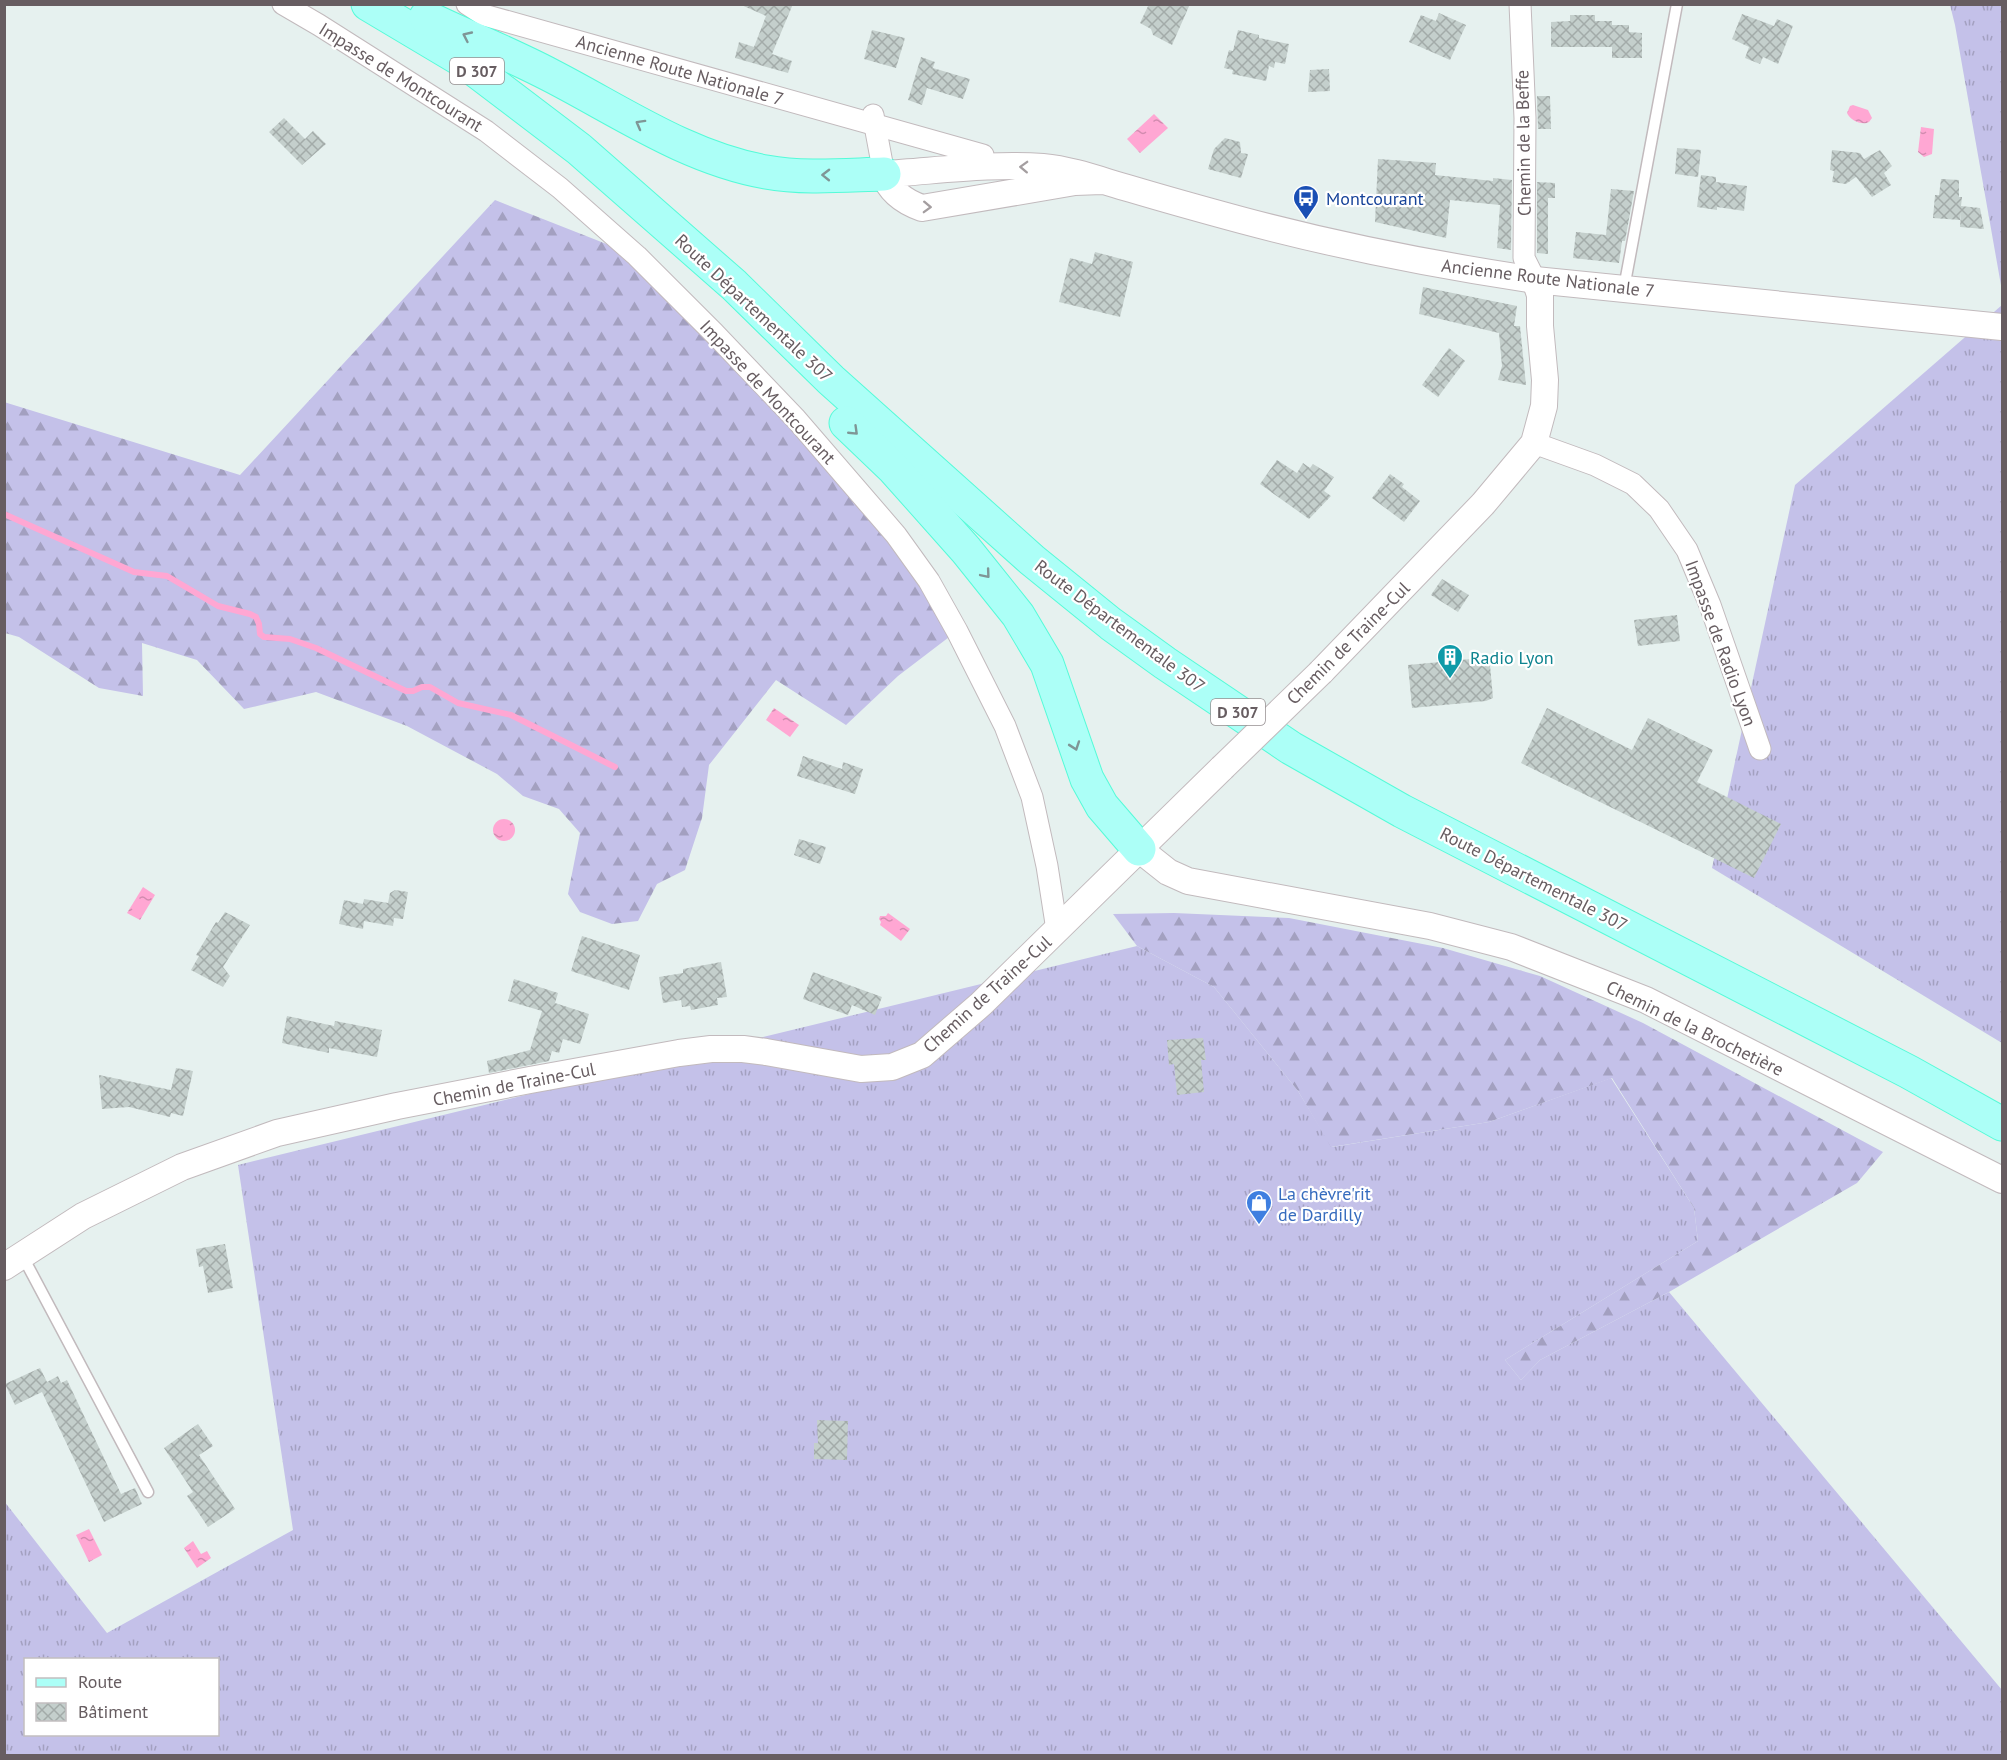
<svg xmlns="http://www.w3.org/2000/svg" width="2007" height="1760" font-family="'PT Sans',sans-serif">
	<defs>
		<pattern id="grass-tufts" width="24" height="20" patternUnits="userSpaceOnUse" patternTransform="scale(1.5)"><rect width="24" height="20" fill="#c4c1e9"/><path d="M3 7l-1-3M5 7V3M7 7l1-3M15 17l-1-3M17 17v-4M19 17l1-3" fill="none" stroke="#a3a0c0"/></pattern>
		<pattern id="forest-firs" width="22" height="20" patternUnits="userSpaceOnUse" patternTransform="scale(1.5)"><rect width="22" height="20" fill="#c4c1e9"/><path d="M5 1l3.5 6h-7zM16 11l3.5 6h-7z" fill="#a3a0c0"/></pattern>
		<pattern id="water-ripples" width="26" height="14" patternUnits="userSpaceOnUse" patternTransform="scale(1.5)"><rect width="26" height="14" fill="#ffa7d3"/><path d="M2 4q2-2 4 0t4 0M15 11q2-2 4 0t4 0" fill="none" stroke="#d28baf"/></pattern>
		<pattern id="building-cross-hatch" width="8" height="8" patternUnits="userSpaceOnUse" patternTransform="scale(1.5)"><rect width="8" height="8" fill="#c4cfcc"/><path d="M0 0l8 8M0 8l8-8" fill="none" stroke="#a3aba9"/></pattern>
	</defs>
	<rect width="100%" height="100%" fill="#e6f1ef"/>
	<g fill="url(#grass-tufts)" fill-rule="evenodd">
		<polygon points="1950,5 2002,5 2002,291 1955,25"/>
		<polygon points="2002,305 2002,1043 1712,868 1795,485"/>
		<path d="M1137,946L1214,987L1298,1091L1332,1147L1489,1122L1611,1078L1694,1208L1698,1241L1505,1360L1521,1380L1540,1360L1669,1292L2002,1690V1755H5L4,1501L107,1633L293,1530L238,1165ZM26,1660H218V1734H26Z"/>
	</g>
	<g fill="url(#forest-firs)">
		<polygon points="495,200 637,256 796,419 957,631 898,676 846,725 776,680 709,765 702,818 685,870 657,884 638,921 612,924 580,912 568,894 580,833 559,809 523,796 497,774 407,726 316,692 244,709 197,660 142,643 143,696 99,688 19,637 5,633 4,402 240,475"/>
		<polygon points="1174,913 1289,918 1443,948 1540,976 1643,1023 1883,1152 1857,1183 1669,1292 1540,1360 1521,1380 1505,1360 1698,1241 1694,1208 1612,1078 1489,1122 1331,1147 1298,1091 1214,987 1137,946 1113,914"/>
	</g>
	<g fill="url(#water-ripples)">
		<path d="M1853,105L1868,110L1872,118L1869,122C1862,126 1850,120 1847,113L1850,106Z"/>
		<polygon points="1154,114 1168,128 1140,153 1127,139"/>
		<polygon points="1921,127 1934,129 1932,154 1924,157 1918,152"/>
		<polygon points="774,708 799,725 790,737 766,720"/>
		<circle cx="504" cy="830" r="11"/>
		<polygon points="143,887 155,895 140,920 127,913"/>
		<polygon points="888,913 910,929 901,941 880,925 881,922 879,919 880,916 886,916"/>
		<polygon points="89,1529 102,1555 89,1562 76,1535"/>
		<polygon points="193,1541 201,1554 207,1551 211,1558 197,1568 184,1548"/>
	</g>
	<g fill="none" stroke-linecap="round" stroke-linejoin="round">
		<polyline stroke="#ffa7d3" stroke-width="6" points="4,514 134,572 167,576 218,606 250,614 256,617 259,624 260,634 264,637 290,639 316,648 406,691 413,691 422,687 430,687 458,703 511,715 615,767"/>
	</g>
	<g fill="url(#building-cross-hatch)">
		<polygon points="739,4 793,4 772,54 792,61 788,73 735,58 739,42 754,47 766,16"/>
		<polygon points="1149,4 1190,4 1172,45 1153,35 1151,29 1140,23"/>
		<polygon points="1439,13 1466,25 1450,60 1409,42 1421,15 1436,21"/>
		<polygon points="1742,14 1774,26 1777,19 1793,26 1778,64 1763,57 1760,64 1745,58 1749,47 1732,39"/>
		<polygon points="1570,15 1595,15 1595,21 1612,21 1612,25 1629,25 1629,32 1642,33 1642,58 1612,58 1612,47 1551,47 1551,22 1570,21"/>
		<polygon points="872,30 905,38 896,68 864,59"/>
		<polygon points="1238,30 1259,35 1259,38 1289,44 1285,64 1275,62 1274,68 1269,66 1266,81 1232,74 1233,70 1224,68 1229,50 1233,51"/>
		<polygon points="921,57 935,62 932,70 933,68 970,79 963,99 927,88 922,105 908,100"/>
		<polygon points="1329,69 1330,91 1308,92 1310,70"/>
		<polygon points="1537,96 1550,96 1551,129 1538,129"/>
		<polygon points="284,118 305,139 313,131 326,144 302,165 269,132"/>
		<polygon points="1225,138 1240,142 1241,153 1248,154 1241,178 1208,169 1214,149"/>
		<polygon points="1677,148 1701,150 1698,177 1675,174"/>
		<polygon points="1832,150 1860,153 1864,159 1880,150 1892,166 1884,173 1891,185 1872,197 1856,177 1846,184 1832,182 1834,171 1830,170"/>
		<polygon points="1378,159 1436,163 1435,175 1493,181 1493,178 1512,180 1511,250 1497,248 1500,205 1450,200 1446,238 1375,222"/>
		<polygon points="1701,175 1716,177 1716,182 1747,186 1744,211 1717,207 1717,210 1697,207"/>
		<polygon points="1941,179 1959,180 1959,197 1962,197 1961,206 1980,208 1984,229 1960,227 1961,212 1960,220 1933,218 1935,195 1939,195"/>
		<polygon points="1537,182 1555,183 1555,198 1548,198 1548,254 1537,253"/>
		<polygon points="1611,189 1634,191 1625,241 1622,241 1619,263 1573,258 1576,232 1606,235"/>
		<polygon points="1095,252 1133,262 1120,317 1059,302 1070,258 1092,264"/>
		<polygon points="1423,287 1517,306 1514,326 1520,326 1526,385 1498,380 1502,366 1499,333 1419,314"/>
		<polygon points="1449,348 1465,361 1438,397 1422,385"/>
		<polygon points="1277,460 1297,473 1303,463 1310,468 1313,464 1334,477 1324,491 1331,496 1309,519 1260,484"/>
		<polygon points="1390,474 1404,484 1402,487 1420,501 1404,522 1372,498"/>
		<polygon points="1442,579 1469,595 1458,612 1431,595"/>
		<polygon points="1677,615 1680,641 1638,646 1634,620"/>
		<polygon points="1482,658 1488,659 1490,665 1493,698 1486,701 1412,708 1408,665"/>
		<polygon points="1547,708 1632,750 1648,718 1713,750 1697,782 1781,824 1754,878 1521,763"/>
		<polygon points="803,756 842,769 843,762 863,769 855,794 797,776"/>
		<polygon points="799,839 826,847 820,864 794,855"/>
		<polygon points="395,890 408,892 403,919 394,918 393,926 364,921 363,929 339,924 344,900 363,904 364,899 388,903 390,893"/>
		<polygon points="225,912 250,925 223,967 230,976 223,987 191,970 199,956 196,955 216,922 218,923"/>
		<polygon points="582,936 640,955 629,990 571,971"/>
		<polygon points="721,962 727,997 717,998 718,1005 691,1010 690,1006 682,1007 681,1000 663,1003 659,977 683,973 683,969"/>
		<polygon points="813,972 882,997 875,1015 852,1005 848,1015 803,999"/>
		<polygon points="514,979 558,993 555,1003 589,1014 580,1044 563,1039 559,1053 552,1051 549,1061 489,1073 487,1061 530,1050 542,1011 508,1001"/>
		<polygon points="287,1016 334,1026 335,1021 382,1030 377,1057 329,1048 329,1053 282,1043"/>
		<polygon points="1203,1038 1206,1060 1201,1060 1204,1092 1177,1095 1174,1064 1169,1065 1167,1040"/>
		<polygon points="176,1068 193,1071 183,1116 171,1113 170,1117 129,1107 102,1109 99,1075 171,1090"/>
		<polygon points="225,1244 233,1288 208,1293 203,1266 199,1267 196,1249"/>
		<polygon points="40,1368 47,1382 58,1376 61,1383 67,1380 121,1494 135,1488 142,1504 104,1522 42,1392 15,1405 5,1384"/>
		<polygon points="817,1420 848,1421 847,1460 814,1459 814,1443 818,1443"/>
		<polygon points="198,1424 213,1446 199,1455 235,1509 208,1527 187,1496 193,1492 164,1448"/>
	</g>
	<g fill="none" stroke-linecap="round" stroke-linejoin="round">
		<defs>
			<g id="service">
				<polyline points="1624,288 1677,4"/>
				<polyline points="22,1255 148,1492"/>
			</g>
			<g id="minor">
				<polyline points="283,4 319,25 486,131 560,188 637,256 714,333 796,419 896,535 929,581 957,631 1005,726 1032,797 1047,866 1057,930"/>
				<polyline points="467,4 484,15 983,155"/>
				<polyline points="1520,4 1525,118 1524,258 1535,280"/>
				<polyline points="873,115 884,174"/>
				<polyline points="1534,443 1595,465 1633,484 1659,509 1687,550 1710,605 1760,749"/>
			</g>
			<g id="tertiary">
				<path d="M1102,181L1075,182L922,208C905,202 890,192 884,174C935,171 993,163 1043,167C1074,170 1102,181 1131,189C1168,200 1204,210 1241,220C1338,246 1435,265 1535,280L2002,327"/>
				<polyline points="1321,672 1483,504 1534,443 1544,406 1545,380 1540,326 1540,295 1535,280"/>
				<polyline points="1139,849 1168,872 1188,881 1430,926 1511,947 1646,1000 2002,1180"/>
				<polyline points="4,1267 83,1216 182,1167 277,1133 397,1106 530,1080 679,1053 711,1049 743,1049 766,1052 861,1069 892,1067 922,1055 981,1004 1222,768"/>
			</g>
			<g id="primary">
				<polyline points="368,4 462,60 579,149 734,285 831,380 1032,560 1111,624 1165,663 1291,748 1402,811 1909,1072 2002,1124"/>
				<path d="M426,17C467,37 510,54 550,75C620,111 687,158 766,172C804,179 846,175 884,174"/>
				<polyline points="846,423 893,468 966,550 1018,615 1047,664 1087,779 1102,806 1139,849"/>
			</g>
		</defs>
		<use href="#service" stroke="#c2babd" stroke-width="13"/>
		<use href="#minor" stroke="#c2babd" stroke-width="23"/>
		<use href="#tertiary" stroke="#c2babd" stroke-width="28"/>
		<use href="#primary" stroke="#55fbd8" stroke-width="35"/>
		<use href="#service" stroke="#fff" stroke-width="10"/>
		<use href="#minor" stroke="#fff" stroke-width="21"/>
		<use href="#tertiary" stroke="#fff" stroke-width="26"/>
		<use href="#primary" stroke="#acfff7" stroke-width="33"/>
		<defs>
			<polyline id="tertiary-bridge" points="1222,768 1321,672"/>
		</defs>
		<use href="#tertiary-bridge" stroke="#c2babd" stroke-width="28" stroke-linecap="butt"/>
		<use href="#tertiary-bridge" stroke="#fff" stroke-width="26"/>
	</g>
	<defs><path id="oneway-chevron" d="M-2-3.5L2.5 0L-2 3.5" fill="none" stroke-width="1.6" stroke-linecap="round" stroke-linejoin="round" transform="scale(1.5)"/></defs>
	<g stroke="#7f9696">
		<use href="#oneway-chevron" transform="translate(467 36) rotate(-155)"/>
		<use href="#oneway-chevron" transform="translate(640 124) rotate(-151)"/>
		<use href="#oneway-chevron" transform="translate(826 175) rotate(-179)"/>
		<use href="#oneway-chevron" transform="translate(854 431) rotate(44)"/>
		<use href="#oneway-chevron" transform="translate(986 574) rotate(50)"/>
		<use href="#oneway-chevron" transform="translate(1075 746) rotate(71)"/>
	</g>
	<g stroke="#a49ea0">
		<use href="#oneway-chevron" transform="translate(1024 167) rotate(-178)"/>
		<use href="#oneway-chevron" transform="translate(927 207) rotate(2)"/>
	</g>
	<defs>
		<symbol id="bus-pin" viewBox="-11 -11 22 30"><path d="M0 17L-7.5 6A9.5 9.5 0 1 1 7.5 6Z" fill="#1a4fb4" stroke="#fff"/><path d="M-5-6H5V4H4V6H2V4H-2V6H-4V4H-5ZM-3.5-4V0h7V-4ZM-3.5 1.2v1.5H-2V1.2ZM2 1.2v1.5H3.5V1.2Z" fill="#fff"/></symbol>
		<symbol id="building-pin" viewBox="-11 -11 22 30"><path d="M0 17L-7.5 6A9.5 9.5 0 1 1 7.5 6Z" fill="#0f9aa8" stroke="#fff"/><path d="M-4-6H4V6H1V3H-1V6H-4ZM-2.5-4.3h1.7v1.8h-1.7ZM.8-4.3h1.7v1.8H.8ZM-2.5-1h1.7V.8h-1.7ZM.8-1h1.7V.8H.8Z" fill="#fff"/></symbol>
		<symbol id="shop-pin" viewBox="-11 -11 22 30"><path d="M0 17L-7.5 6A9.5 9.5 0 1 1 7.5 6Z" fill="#3f7fe0" stroke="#fff"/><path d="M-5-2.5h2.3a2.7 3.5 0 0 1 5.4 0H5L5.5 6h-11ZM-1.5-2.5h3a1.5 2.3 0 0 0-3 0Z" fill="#fff"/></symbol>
	</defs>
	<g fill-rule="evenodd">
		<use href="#bus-pin" x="1291" y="183" width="30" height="40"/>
		<use href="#building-pin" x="1435" y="642" width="30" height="40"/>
		<use href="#shop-pin" x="1244" y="1188" width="30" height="40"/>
	</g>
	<g text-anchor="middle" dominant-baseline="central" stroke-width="4.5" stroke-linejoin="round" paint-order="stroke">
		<g fill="#fff" stroke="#958e90" stroke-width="1.5">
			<rect x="450" y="58" width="54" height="26" rx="4.5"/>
			<rect x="1211" y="699" width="54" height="26" rx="4.5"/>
		</g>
		<g font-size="16" font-weight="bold" fill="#675d61">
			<text x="477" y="71">D 307</text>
			<text x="1238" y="712">D 307</text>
		</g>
		<g font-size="18" fill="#675d61" stroke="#fff">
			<text transform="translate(680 70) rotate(16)">Ancienne Route Nationale 7</text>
			<text transform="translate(401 77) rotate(32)">Impasse de Montcourant</text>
			<text transform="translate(1523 143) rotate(-91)">Chemin de la Beffe</text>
			<text transform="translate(1548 278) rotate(7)">Ancienne Route Nationale 7</text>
			<text transform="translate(754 308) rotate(43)">Route Départementale 307</text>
			<text transform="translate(768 392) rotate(47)">Impasse de Montcourant</text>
			<text transform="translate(1120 626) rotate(37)">Route Départementale 307</text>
			<text transform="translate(1348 643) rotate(-45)">Chemin de Traine-Cul</text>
			<text transform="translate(1721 643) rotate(70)">Impasse de Radio Lyon</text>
			<text transform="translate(1534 879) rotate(27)">Route Départementale 307</text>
			<text transform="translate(987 994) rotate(-42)">Chemin de Traine-Cul</text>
			<text transform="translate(1695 1028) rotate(26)">Chemin de la Brochetière</text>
			<text transform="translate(514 1084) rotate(-11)">Chemin de Traine-Cul</text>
		</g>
		<g font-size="18" fill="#164399" stroke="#fff" text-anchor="start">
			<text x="1326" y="198">Montcourant</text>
		</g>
		<g font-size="18" fill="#0d838f" stroke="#fff" text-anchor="start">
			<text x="1470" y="657">Radio Lyon</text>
		</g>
		<g font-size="18" fill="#366cbe" stroke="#fff" text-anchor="start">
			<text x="1278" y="1193">La chèvre'rit<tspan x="1278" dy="21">de Dardilly</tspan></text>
		</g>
	</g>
	<rect width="2007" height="1760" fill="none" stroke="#675d61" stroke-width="12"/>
	<rect x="24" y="1658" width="195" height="78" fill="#ffffff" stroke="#c2bec0" stroke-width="1.5"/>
	<rect x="36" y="1678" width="30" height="9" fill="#acfff7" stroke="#c2bec0" stroke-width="1.5"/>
	<text x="78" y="1688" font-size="18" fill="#675d61">Route</text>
	<rect x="36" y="1703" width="30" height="18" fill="url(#building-cross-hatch)" stroke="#c2bec0" stroke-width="1.5"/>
	<text x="78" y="1718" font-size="18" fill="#675d61">Bâtiment</text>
</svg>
